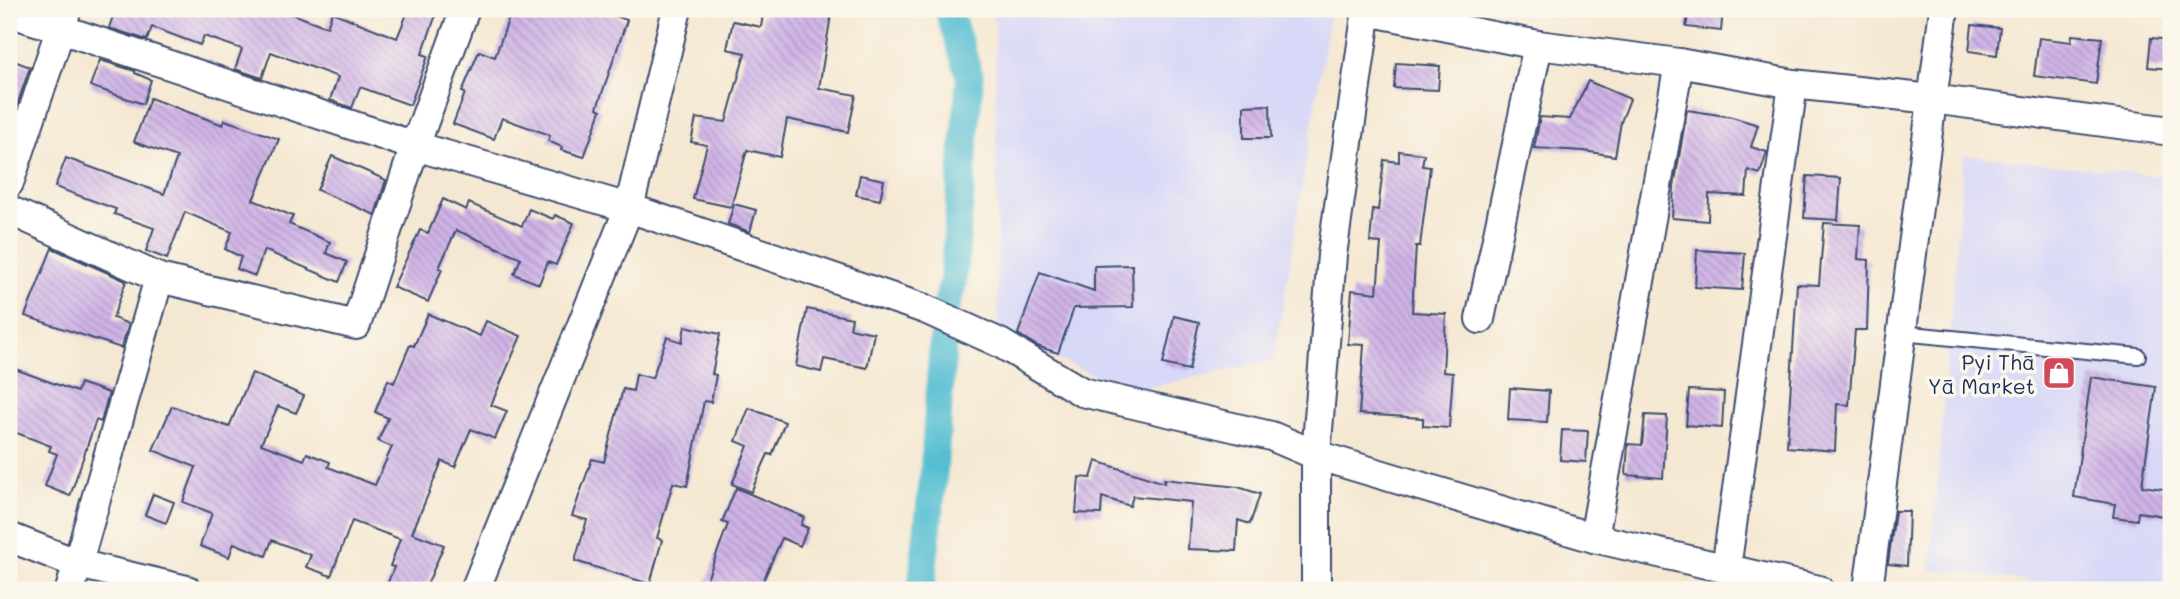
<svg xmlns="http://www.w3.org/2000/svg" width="2180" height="599" font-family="Mali,sans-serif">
	<defs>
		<pattern id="building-back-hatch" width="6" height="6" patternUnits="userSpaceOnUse" patternTransform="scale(1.75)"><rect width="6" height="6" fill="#d0b4e7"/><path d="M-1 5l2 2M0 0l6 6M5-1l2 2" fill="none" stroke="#a893be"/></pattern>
	</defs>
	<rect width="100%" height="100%" fill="#fbf7ec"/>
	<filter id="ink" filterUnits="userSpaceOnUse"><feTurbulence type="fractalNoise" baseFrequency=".0143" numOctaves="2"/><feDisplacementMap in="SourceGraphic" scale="14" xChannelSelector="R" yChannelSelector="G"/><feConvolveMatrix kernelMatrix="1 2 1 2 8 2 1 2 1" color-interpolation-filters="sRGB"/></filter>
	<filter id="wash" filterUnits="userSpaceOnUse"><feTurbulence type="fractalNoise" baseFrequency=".00686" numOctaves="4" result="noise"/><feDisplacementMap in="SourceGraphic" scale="28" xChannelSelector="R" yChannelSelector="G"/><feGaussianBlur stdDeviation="1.57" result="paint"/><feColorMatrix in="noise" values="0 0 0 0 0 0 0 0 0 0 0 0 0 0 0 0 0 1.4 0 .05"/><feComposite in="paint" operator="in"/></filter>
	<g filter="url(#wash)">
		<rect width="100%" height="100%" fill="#f5e8d2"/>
		<g fill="#d7d7f8">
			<polygon points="991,9 1331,9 1274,360 1132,391 998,334 995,25"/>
			<polygon points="1964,155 2171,177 2171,590 2098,590 1930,569"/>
		</g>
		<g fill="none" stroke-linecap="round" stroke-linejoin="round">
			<g stroke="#55bed2" stroke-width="28">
				<polyline points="947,305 953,282 970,77 948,9"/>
				<polyline points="921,590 934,469 943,341"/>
			</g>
		</g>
		<g id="blocks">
			<g fill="url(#building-back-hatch)">
				<polygon points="110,9 279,9 327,27 332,12 397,38 409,9 438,9 422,54 428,56 410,105 360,87 352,108 330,100 338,77 271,52 262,78 235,69 242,49 204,36 200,45 152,27 147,40 109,28 114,13 109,11"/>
				<polygon points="512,9 596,9 627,20 597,108 601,110 584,157 561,150 562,147 548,141 550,135 502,118 494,139 453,124 465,93 462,92 479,51 495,57"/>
				<polygon points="764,9 832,9 819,88 856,95 848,132 787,119 780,157 747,150 731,207 693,199 707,145 691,142 696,118 726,122 745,53 727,49 733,21 761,27"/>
				<polygon points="1689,9 1723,9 1721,31 1686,27"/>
				<polygon points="1972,25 2000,28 1997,55 1969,51"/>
				<polygon points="2072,35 2102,38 2096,84 2034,76 2039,38 2071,42"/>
				<polygon points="2151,38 2171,40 2171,69 2148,67"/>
				<polygon points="9,59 30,67 10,126 9,126"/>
				<polygon points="100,60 135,71 135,73 151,80 143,104 90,86"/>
				<polygon points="1396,63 1440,66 1438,90 1394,88"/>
				<polygon points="1588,81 1630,99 1621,122 1615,156 1584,151 1534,148 1540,117 1570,119"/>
				<polygon points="150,98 223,125 225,120 279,139 253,200 293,216 289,224 330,242 326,253 347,262 339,282 264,250 255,276 237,269 241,257 225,249 232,232 185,212 167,259 146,251 154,228 114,214 116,209 55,187 66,158 164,194 177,157 134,142"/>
				<polygon points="1270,105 1271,138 1244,138 1244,106"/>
				<polygon points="1687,110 1732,117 1758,125 1751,147 1767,152 1760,174 1748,170 1746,196 1709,194 1708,221 1672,218 1674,187"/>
				<polygon points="1399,151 1424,154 1422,166 1430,167 1420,246 1416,246 1412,312 1446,314 1443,372 1453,373 1449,428 1423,426 1423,418 1359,414 1364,345 1348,344 1352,290 1377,293 1381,243 1370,242 1373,209 1378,210 1384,160 1399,162"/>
				<polygon points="332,156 386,180 375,215 317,190"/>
				<polygon points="860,175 884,180 880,200 856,195"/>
				<polygon points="1807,176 1841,178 1838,220 1804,218"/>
				<polygon points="443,199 466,210 469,203 522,226 529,209 553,219 555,215 574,223 556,265 548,262 539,284 514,274 521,258 456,230 439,268 442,269 428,302 393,287 420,230 428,233"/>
				<polygon points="734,204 756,210 750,232 728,224"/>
				<polygon points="1824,223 1860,225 1858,259 1869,260 1867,330 1855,330 1849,405 1837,404 1835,451 1787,447 1797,284 1819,285"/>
				<polygon points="52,248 126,281 113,318 129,324 121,348 25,316"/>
				<polygon points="1697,250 1745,253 1742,290 1695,287"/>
				<polygon points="1132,265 1133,307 1074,308 1058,353 1037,346 1018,334 1040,272 1094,291 1094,266"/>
				<polygon points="807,309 852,318 850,328 874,333 867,368 824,359 821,372 796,366"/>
				<polygon points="428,314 480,336 486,321 521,336 491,405 507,411 495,439 471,429 455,467 442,461 412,533 444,545 425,590 385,590 394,567 390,566 400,539 352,521 331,576 306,567 311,555 272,540 266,556 234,543 229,557 200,546 212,513 183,502 196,467 153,450 172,406 229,427 252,373 304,396 296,413 278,406 261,444 304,460 307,453 330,462 328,467 375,485 392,447 378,441 388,418 375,412 388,380 394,383 410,345 414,346"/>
				<polygon points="1174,316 1199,322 1189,370 1163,364"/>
				<polygon points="685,326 720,334 712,374 716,375 711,402 704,401 687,486 673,483 657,538 662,540 650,584 575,561 587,520 572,516 592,459 604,462 623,389 633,391 636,374 652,378 667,337 682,342"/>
				<polygon points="15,369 77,392 80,383 109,393 101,422 96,420 70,496 45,486 57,454 49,451 51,446 9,430 9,387"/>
				<polygon points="2091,377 2156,387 2142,486 2171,490 2171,517 2138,512 2137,520 2113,517 2115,504 2074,497"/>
				<polygon points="1510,388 1549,391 1547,422 1508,420"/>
				<polygon points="1689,390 1724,392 1722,428 1686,425"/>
				<polygon points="749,408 785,422 772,455 768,454 751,492 732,484 748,446 736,441"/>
				<polygon points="1645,415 1667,416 1663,478 1626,475 1628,444 1642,445"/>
				<polygon points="1562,430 1588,431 1586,462 1560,460"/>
				<polygon points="1096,461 1164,483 1164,479 1238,487 1260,494 1250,524 1238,520 1236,551 1188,549 1191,502 1133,496 1130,506 1102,497 1101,514 1076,513 1079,477 1091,478"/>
				<polygon points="736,488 804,517 801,525 808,528 800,546 782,538 759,590 703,590 728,524 722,522"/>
				<polygon points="153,494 174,502 166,523 145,515"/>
				<polygon points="1895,511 1909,511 1907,566 1888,564"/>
			</g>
		</g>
	</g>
	<g filter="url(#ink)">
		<use href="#blocks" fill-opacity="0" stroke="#3c4b6f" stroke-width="2"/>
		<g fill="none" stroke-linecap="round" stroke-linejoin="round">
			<defs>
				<polyline id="service" points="1901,333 2138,356"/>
				<g id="minor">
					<polyline points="1367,11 1538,45 1679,63 1793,84 1932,99 2171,131"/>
					<polyline points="9,12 415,146 629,208 925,309 1000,343 1082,392 1271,436 1316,455 1594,538 1819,590"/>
					<polyline points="9,183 67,9"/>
					<polyline points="9,210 159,278 356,325 415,146 465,9"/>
					<polyline points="1480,319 1538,45"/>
					<polyline points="9,537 78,564 187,590"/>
					<polyline points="1594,538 1679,63"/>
					<polyline points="1726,569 1793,84"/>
					<polyline points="70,590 159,278"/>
					<polyline points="475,590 629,208 677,9"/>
					<polyline points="1316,590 1316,455 1332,255 1367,9"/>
					<polyline points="1868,590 1944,9"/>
				</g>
			</defs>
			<use href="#service" stroke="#3c4b6f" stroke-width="18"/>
			<use href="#minor" stroke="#3c4b6f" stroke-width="32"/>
			<use href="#service" stroke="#fff" stroke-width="14"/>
			<use href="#minor" stroke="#fff" stroke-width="28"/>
		</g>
	</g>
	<defs>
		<symbol id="shop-square" viewBox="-11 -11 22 22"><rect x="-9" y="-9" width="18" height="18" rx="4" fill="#d1495b" stroke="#fbf7ec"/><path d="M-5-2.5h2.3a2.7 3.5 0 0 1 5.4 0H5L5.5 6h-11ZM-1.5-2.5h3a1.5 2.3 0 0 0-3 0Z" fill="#fff"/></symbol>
	</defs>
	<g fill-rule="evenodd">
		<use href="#shop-square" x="2040" y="354" width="38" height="38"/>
	</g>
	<g text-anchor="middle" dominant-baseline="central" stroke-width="7" stroke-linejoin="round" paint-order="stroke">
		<g font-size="21" fill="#1b2f5e" stroke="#fbf7ec" text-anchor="end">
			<text x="2035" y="361">Pyi Thā<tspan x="2035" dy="24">Yā Market</tspan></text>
		</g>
	</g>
	<rect width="2180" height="599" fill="none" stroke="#fbf7ec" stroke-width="35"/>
</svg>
